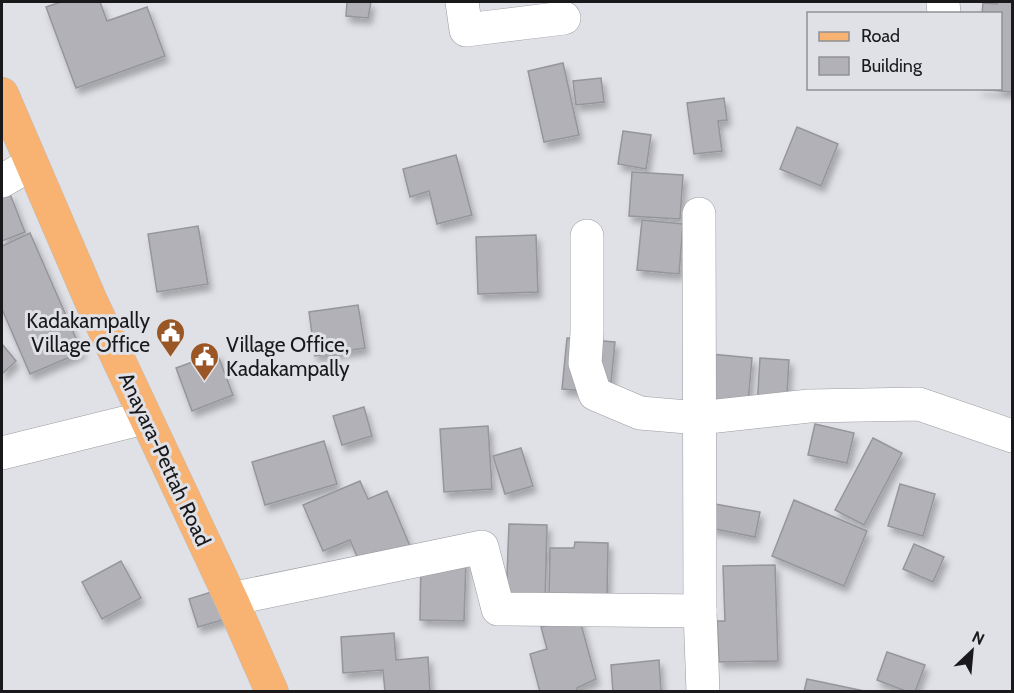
<svg xmlns="http://www.w3.org/2000/svg" width="1014" height="693" font-family="Cabin,sans-serif">
	<defs>
		<filter id="shadow"><feDropShadow dx="3.5" dy="6" stdDeviation="3" flood-color="#0004"/></filter>
	</defs>
	<rect width="100%" height="100%" fill="#e0e1e6"/>
	<g fill="#b1b1b7" stroke="#95969b" stroke-width="1.5" filter="url(#shadow)">
		<polygon points="61,2 100,2 107,21 147,7 165,56 76,88 46,7"/>
		<polygon points="347,2 371,2 368,18 346,16"/>
		<polygon points="997,2 1012,2 1012,92 977,89 1000,88 1000,14 982,14 983,3 997,4"/>
		<polygon points="563,63 579,135 544,142 528,71"/>
		<polygon points="601,78 604,102 576,105 573,81"/>
		<polygon points="724,98 727,120 718,121 722,151 694,154 687,103"/>
		<polygon points="797,127 838,144 821,186 780,169"/>
		<polygon points="623,131 651,135 646,169 618,164"/>
		<polygon points="456,155 472,215 437,224 429,191 410,197 403,169"/>
		<polygon points="632,172 683,175 680,219 629,216"/>
		<polygon points="10,194 25,232 2,241 2,197"/>
		<polygon points="642,220 683,224 679,274 637,270"/>
		<polygon points="198,226 208,284 157,292 148,234"/>
		<polygon points="30,233 82,352 30,374 2,309 2,246"/>
		<polygon points="536,235 538,292 478,294 476,237"/>
		<polygon points="358,305 365,348 315,356 309,312"/>
		<polygon points="567,338 615,342 610,393 562,389"/>
		<polygon points="2,344 16,361 2,374"/>
		<polygon points="217,353 233,395 192,411 176,368"/>
		<polygon points="711,354 752,358 748,403 707,400"/>
		<polygon points="760,358 789,360 786,409 757,407"/>
		<polygon points="364,407 372,436 342,445 333,416"/>
		<polygon points="815,424 854,433 847,463 808,455"/>
		<polygon points="488,426 492,489 444,492 440,429"/>
		<polygon points="873,438 902,453 864,525 835,510"/>
		<polygon points="324,441 337,484 265,505 252,462"/>
		<polygon points="521,448 533,486 505,494 493,456"/>
		<polygon points="360,481 368,499 387,491 410,546 361,566 350,540 323,551 303,505"/>
		<polygon points="900,484 935,494 923,536 888,526"/>
		<polygon points="794,500 867,531 844,586 772,556"/>
		<polygon points="715,504 760,512 755,537 710,528"/>
		<polygon points="509,524 547,525 545,603 506,602"/>
		<polygon points="575,542 608,543 607,599 549,597 550,548 574,548"/>
		<polygon points="914,544 944,557 933,582 903,569"/>
		<polygon points="421,558 466,560 464,621 420,620"/>
		<polygon points="121,561 141,598 102,619 82,582"/>
		<polygon points="775,565 778,661 719,662 717,621 725,621 723,566"/>
		<polygon points="218,590 226,619 198,627 189,599"/>
		<polygon points="579,617 596,679 577,688 577,692 540,692 530,654 547,649 541,627"/>
		<polygon points="394,633 396,660 428,657 430,692 385,692 383,670 343,673 341,637"/>
		<polygon points="887,652 925,665 915,692 908,692 877,680"/>
		<polygon points="659,660 661,692 613,692 611,665"/>
		<polygon points="807,679 864,691 863,692 804,692"/>
	</g>
	<g fill="none" stroke-linecap="round" stroke-linejoin="round">
		<defs>
			<g id="minor">
				<polyline points="462,2 466,30 564,18"/>
				<polyline points="943,2 944,14"/>
				<polyline points="2,181 31,164"/>
				<polyline points="699,214 700,611 703,692"/>
				<polyline points="587,236 587,333 585,363 595,394 640,413 699,418 809,406 919,404 1012,436"/>
				<polyline points="2,453 144,418"/>
				<polyline points="231,599 482,547 498,609 700,611"/>
			</g>
			<polyline id="major" points="2,94 91,301 231,599 272,692"/>
		</defs>
		<use href="#minor" stroke="#9b9ca1" stroke-width="34"/>
		<use href="#major" stroke="#bfbfbf" stroke-width="34"/>
		<use href="#minor" stroke="#fff" stroke-width="33"/>
		<use href="#major" stroke="#f8b271" stroke-width="33"/>
	</g>
	<defs>
		<symbol id="civic-pin" viewBox="-11 -11 22 30"><path d="M0 17L-7.5 6A9.5 9.5 0 1 1 7.5 6Z" fill="#9a5725" stroke="#e0e1e6"/><path d="M-.6-6.5H3V-4.5H.6V-3L4-1V1h2V6H-6V1h2V-1L-.6-3ZM-1.2 2.5V6h2.4V2.5Z" fill="#fff"/></symbol>
	</defs>
	<g fill-rule="evenodd">
		<use href="#civic-pin" x="154" y="316" width="33" height="45"/>
		<use href="#civic-pin" x="188" y="340" width="33" height="45"/>
	</g>
	<g text-anchor="middle" dominant-baseline="central" stroke-width="6" stroke-linejoin="round" paint-order="stroke">
		<g font-size="21" fill="#19191b" stroke="#e0e1e6" text-anchor="end">
			<text x="150" y="320">Kadakampally<tspan x="150" dy="24">Village Office</tspan></text>
			<text x="226" y="344" text-anchor="start">Village Office,<tspan x="226" dy="24">Kadakampally</tspan></text>
		</g>
		<g font-size="21" fill="#19191b" stroke="#e0e1e6">
			<text transform="translate(165 459) rotate(65)">Anayara-Pettah Road</text>
		</g>
	</g>
	<rect width="1014" height="693" fill="none" stroke="#19191b" stroke-width="6"/>
	<rect x="807" y="12" width="195" height="78" fill="#e0e1e6" stroke="#909195" stroke-width="1.5"/>
	<rect x="819" y="32" width="30" height="9" fill="#f8b271" stroke="#909195" stroke-width="1.5"/>
	<text x="861" y="42" font-size="18" fill="#19191b">Road</text>
	<rect x="819" y="57" width="30" height="18" fill="#b1b1b7" stroke="#909195" stroke-width="1.5"/>
	<text x="861" y="72" font-size="18" fill="#19191b">Building</text>
	<g transform="translate(972 651) rotate(26)" stroke="#e0e1e6" stroke-width="4.5" paint-order="stroke">
	<path d="M0-4.5L10 22L0 15L-10 22Z" fill="#19191b"/>
	<text y="-9" font-size="16" font-weight="bold" text-anchor="middle" fill="#19191b">N</text>
	</g>
</svg>
